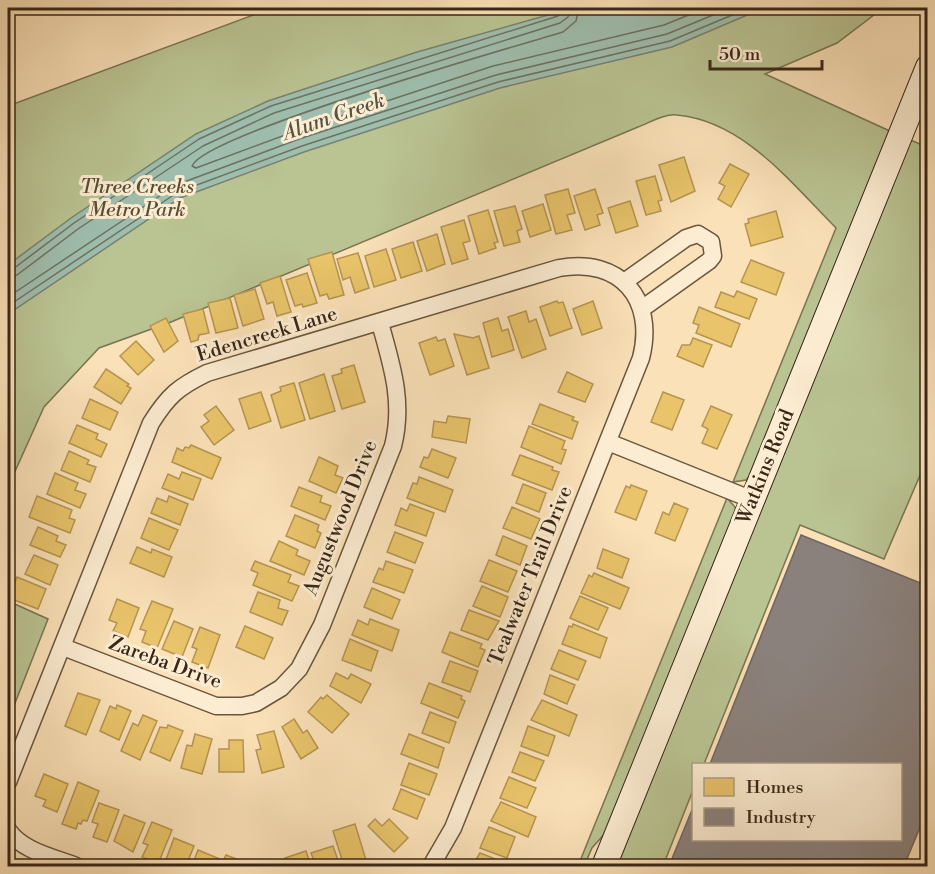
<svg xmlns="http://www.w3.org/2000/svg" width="935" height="874" font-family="'Libre Bodoni',serif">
	<rect width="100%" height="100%" fill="#fbe1b8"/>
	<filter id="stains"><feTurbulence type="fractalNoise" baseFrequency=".00333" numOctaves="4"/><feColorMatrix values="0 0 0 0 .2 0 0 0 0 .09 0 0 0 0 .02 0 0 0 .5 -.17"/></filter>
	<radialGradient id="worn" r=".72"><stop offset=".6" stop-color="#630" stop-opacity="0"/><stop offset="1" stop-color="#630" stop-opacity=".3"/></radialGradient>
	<g fill="#bac392" stroke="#797554" stroke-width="1.5">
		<path d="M272,8H883L837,43L765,74L892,132L757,468L746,480L733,482L836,228C792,184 744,121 677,115C666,113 649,123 638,127L171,322L99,348L44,407L8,487V106Z"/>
		<polygon points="908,139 927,147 927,459 884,559 800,525 704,764 694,764 693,790 663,866 613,866"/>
		<polygon points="727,498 735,507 737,520 616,821 592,848 584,866 578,866"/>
		<polygon points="8,601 48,619 8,721"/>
	</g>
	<polygon fill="#9fbeae" stroke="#768272" stroke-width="1.5" points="573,8 764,8 672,47 500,88 304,152 180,198 8,314 8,265 71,218 196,134 268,101 417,52"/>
	<g fill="#e9c46a" stroke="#b49551" stroke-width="1.5">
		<polygon points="684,157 695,191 671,202 659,165"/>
		<polygon points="730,164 749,174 731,207 718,199 725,186 719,183"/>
		<polygon points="655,176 662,200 658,201 661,211 646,215 636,181"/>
		<polygon points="568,189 575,213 567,215 572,230 556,234 545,195"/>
		<polygon points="595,189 603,213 597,215 600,225 585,230 574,196"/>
		<polygon points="630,201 638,226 616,233 608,208"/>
		<polygon points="543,204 551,230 530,237 522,211"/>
		<polygon points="515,206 522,229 517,231 520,242 504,246 494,211"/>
		<polygon points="488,210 498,242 494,243 496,248 479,254 468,216"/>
		<polygon points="776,211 783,237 751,246 745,224 749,223 748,219"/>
		<polygon points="464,220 470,241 463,243 468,259 452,264 441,227"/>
		<polygon points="437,234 445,264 427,271 417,241"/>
		<polygon points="413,242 422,271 401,278 392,249"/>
		<polygon points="386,249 396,280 374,287 365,256"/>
		<polygon points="332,252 344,295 329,299 327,294 320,296 308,259"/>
		<polygon points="358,253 369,288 355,293 350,277 343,280 337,259"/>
		<polygon points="751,260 784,273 776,295 741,282"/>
		<polygon points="307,273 317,303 303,307 302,304 295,306 286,280"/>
		<polygon points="280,276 291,312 277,316 273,302 267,304 260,283"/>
		<polygon points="255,289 264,319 243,326 234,295"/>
		<polygon points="737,291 757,299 749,319 715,307 721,292 734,297"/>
		<polygon points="230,298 238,328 216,333 208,303"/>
		<polygon points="557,301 558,303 563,302 572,328 550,336 540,307"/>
		<polygon points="593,301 602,328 582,335 573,309"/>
		<polygon points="699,307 740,324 731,347 696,333 699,325 693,323"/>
		<polygon points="203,309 209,333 199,335 198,340 191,342 183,314"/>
		<polygon points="526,311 529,322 536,319 546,349 522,358 508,317"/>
		<polygon points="166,318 178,341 164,352 150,326"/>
		<polygon points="498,318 502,331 508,329 514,350 492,357 483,323"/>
		<polygon points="454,334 473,338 479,336 489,368 467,375"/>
		<polygon points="436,337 438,341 445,339 454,366 430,375 419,343"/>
		<polygon points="693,338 712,345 703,367 677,356 682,345 690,345"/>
		<polygon points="136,341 154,360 138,375 120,356"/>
		<polygon points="354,365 365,402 342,409 332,376 342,373 341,369"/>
		<polygon points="106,369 129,384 127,386 131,388 121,404 94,387"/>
		<polygon points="567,372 593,384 585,402 558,392"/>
		<polygon points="324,374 335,411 310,419 299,383"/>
		<polygon points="294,383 305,420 281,428 271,395 281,391 280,387"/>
		<polygon points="261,392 271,421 249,429 239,399"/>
		<polygon points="663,392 684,400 672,430 651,422"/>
		<polygon points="90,399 118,412 110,430 82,418"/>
		<polygon points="540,404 574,417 572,420 578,422 572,439 532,424"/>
		<polygon points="216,406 234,430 214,445 201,427 209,421 204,415"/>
		<polygon points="711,406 732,415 717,449 702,443 708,429 702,426"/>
		<polygon points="448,416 470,419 466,443 432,437 434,421 446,423"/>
		<polygon points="77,425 98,434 96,439 107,444 101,457 69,443"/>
		<polygon points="529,426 565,441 562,449 566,450 561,464 521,447"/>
		<polygon points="191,445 221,458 212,479 172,462 177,448 183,451 185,447 189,448"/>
		<polygon points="432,449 456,458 448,478 420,467 424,457 428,458"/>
		<polygon points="69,451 89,460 87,464 96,467 90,482 61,470"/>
		<polygon points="520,455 553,467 552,470 559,472 552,490 512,475"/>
		<polygon points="319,457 338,466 335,475 343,478 336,493 309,481"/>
		<polygon points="182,472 201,479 193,500 162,488 168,474 179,479"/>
		<polygon points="55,473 78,483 75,490 86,494 80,508 47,494"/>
		<polygon points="419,477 453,490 445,512 407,498 413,483 417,484"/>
		<polygon points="523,484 546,493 539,512 516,503"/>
		<polygon points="631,485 647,491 636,520 615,512 626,486 630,488"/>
		<polygon points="299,487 322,496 320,502 331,506 325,520 291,506"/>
		<polygon points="37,496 72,510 69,518 75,520 70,533 29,517"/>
		<polygon points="169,496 188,504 180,525 151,513 157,498 167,502"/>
		<polygon points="674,503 688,509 675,541 655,533 663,512 669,515"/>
		<polygon points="410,504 434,513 426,536 395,525 401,508 407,511"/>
		<polygon points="512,507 540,519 531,539 503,528"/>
		<polygon points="295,515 319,525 317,531 321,533 315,548 286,536"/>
		<polygon points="149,518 178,530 169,550 141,538"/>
		<polygon points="38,527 58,536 56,541 66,545 60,557 30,545"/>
		<polygon points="395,532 423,543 415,563 387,552"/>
		<polygon points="503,536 527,546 520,565 496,555"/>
		<polygon points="279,541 298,550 296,555 310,561 304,575 270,561"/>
		<polygon points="137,547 151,553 152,549 172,557 164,577 130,563"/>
		<polygon points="603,549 629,559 622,578 597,568"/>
		<polygon points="34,555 58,565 50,585 25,574"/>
		<polygon points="489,560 517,571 508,592 480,581"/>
		<polygon points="255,561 291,575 288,582 299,586 292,601 253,585 258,573 251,570"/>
		<polygon points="386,561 413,570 404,593 373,582 379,568 383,570"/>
		<polygon points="594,573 629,588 620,609 581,593 589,575 592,577"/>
		<polygon points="17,577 46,589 38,609 9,598"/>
		<polygon points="482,586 508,597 500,617 473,606"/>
		<polygon points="372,588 400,600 392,619 364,607"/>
		<polygon points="258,592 280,600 278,608 288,611 282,625 250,612"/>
		<polygon points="580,596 608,608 598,630 570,618"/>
		<polygon points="117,599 139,608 128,637 113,631 117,623 109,620"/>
		<polygon points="152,601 173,609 157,648 142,642 146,631 140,629"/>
		<polygon points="469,610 499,621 488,640 461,630"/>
		<polygon points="370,619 399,630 392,651 352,635 358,620 368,625"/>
		<polygon points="174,621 193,629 182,657 162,649"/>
		<polygon points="573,624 607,638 600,658 562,644 569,626 572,627"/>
		<polygon points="245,626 273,638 264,659 236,647"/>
		<polygon points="200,627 220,635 208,668 192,662 197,649 192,647"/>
		<polygon points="450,632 482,644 480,648 485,650 478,667 442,652"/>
		<polygon points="350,639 378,651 371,671 342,660"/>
		<polygon points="559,650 586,661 578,680 551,669"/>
		<polygon points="450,661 478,671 470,692 442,682"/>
		<polygon points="336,673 348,679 351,674 371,684 361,703 330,686"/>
		<polygon points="550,675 575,685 567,704 544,694"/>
		<polygon points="429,683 462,696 461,699 465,701 458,718 421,703"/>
		<polygon points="78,693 100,700 86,735 65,726"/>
		<polygon points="327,695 349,714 332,733 308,712 321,697 323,699"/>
		<polygon points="542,700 577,715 569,736 531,720"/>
		<polygon points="117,705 131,711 119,740 100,731 110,706 116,709"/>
		<polygon points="430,712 456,722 449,743 422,733"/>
		<polygon points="143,715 157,721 140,760 121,751 133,723 138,726"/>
		<polygon points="294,719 303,733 307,730 318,748 301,759 282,727"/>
		<polygon points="168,725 183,731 170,761 150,752 160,727 167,728"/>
		<polygon points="528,726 555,736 548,756 521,746"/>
		<polygon points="274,731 284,767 262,773 256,750 261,749 257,735"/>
		<polygon points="195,734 212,739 202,774 181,768 187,745 192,746"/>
		<polygon points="409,734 444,748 438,768 401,754"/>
		<polygon points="229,740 243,740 244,772 219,772 219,749 229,749"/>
		<polygon points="520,752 544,761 535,781 512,772"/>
		<polygon points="409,763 437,774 429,795 401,785"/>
		<polygon points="44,774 68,784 57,812 43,806 46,800 35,796"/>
		<polygon points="509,777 536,788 527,808 500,798"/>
		<polygon points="78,782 99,791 87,821 83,820 81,824 78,823 76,829 62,824"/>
		<polygon points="401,789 425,799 417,819 393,809"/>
		<polygon points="501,802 536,817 528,837 491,821"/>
		<polygon points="99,803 119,810 107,842 93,837 98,824 92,822"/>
		<polygon points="124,815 145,823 133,852 114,841"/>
		<polygon points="375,819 382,826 389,819 408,838 394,852 368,826"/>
		<polygon points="152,822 172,830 158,864 142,857 148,845 143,843"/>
		<polygon points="355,824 366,860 362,861 363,864 344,866 333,831"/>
		<polygon points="489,827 515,837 507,858 480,848"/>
		<polygon points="174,838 194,846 186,866 164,865"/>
		<polygon points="333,846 340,866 316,866 311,853"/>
		<polygon points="198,850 220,859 216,866 192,866"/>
		<polygon points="306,851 311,866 288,866 285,858"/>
		<polygon points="480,853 513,866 472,866"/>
		<polygon points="226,855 247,863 245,866 221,866"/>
	</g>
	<polygon fill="#8a817c" stroke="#71665e" stroke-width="1.5" points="801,535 928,586 928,808 904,866 669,866 694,805 694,840 900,840 900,764 710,764"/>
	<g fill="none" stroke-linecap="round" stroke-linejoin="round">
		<g stroke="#6c7262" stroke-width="1.5">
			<path d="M579,8L576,21L563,32C513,47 205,134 192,166L196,168L296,131L493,66L664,25L706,8"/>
			<polyline points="8,270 13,269 74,223 199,139 271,106 558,16 563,8"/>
			<polyline points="8,277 17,275 78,229 203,146 274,113 560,23 568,17 570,8"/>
			<polyline points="8,297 176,185 299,139 496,75 667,34 730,8"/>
			<polyline points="8,306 178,192 302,146 498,82 670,41 749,8"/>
		</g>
		<defs>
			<g id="street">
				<polyline points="624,282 686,238 698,234 711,242 713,256 709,261 643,308"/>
				<polyline points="608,442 753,500"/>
				<path d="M63,647L216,706H242L256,703L281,688L299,669L322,625L393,446C404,402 392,366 380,323"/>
				<path d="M8,782L151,423C168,396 178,387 207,373L559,268C620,257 656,299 641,358L453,828L431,866"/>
				<path d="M8,830C22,851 53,857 76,866"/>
			</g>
			<polyline id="secondary" points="604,866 928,67"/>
		</defs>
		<use href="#street" stroke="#69563f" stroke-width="19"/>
		<use href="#secondary" stroke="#382717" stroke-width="26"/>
		<use href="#street" stroke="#fcecd1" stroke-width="16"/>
		<use href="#secondary" stroke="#fcecd1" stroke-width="24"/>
	</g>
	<g text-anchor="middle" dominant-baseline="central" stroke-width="6" stroke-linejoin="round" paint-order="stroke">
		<g font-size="20" font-style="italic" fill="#584e36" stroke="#fcecd1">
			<text x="137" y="187">Three Creeks<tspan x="137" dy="23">Metro Park</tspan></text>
		</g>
		<g font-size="20" fill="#382717" stroke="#fcecd1">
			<text transform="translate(267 335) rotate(-17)">Edencreek Lane</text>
			<text transform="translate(766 467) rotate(-68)">Watkins Road</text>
			<text transform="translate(341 518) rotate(-68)">Augustwood Drive</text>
			<text transform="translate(531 576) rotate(-68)">Tealwater Trail Drive</text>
			<text transform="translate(165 663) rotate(20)">Zareba Drive</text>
		</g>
		<g font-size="21" font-style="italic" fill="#575444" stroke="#fcecd1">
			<text transform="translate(334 117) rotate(-19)">Alum Creek</text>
		</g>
	</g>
	<rect width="935" height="874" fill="none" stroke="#fbe1b8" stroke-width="30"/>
	<rect x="9" y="9" width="917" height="856" fill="none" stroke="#382717" stroke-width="3"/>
	<rect x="15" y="15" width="905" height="844" fill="none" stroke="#382717" stroke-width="1.5"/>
	<rect x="692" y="763" width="210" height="78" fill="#fcecd1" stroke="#ae9d87" stroke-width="1.5"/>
	<rect x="704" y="778" width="30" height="18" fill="#e9c46a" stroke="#ae9d87" stroke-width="1.5"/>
	<text x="746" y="793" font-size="18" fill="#382717">Homes</text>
	<rect x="704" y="808" width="30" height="18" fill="#8a817c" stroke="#ae9d87" stroke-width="1.5"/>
	<text x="746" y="823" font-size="18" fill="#382717">Industry</text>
	<path d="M710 60v9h112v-9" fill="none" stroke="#382717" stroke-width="3"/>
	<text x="719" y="60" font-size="18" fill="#382717" stroke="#fcecd1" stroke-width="4.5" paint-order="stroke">50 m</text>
	<rect width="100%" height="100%" filter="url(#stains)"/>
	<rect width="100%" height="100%" fill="url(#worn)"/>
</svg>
